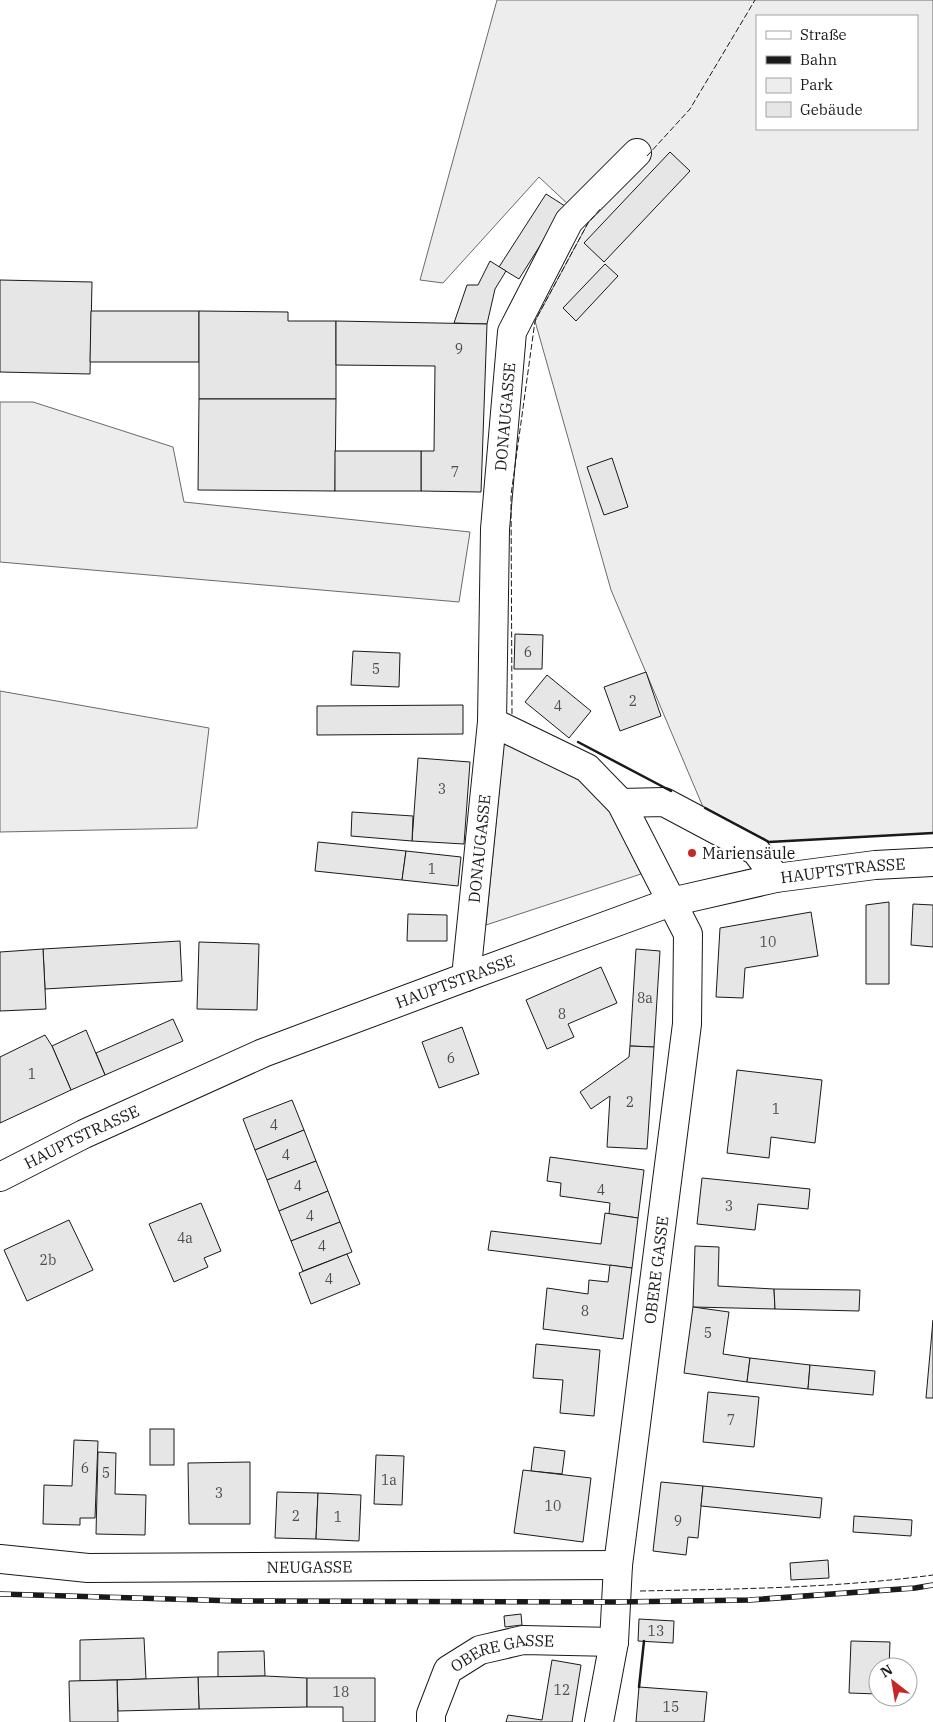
<svg xmlns="http://www.w3.org/2000/svg" width="933" height="1722" font-family="'IBM Plex Serif',serif">
	<rect width="100%" height="100%" fill="#fff"/>
	<g fill="#ededed" stroke="#6a6a6a" fill-rule="evenodd">
		<path d="M497,0H933V833L769,842L703,807L611,590L535,321L588,223L539,177L443,283L420,280ZM757,16H917V129H757Z"/>
		<polygon points="0,402 33,402 173,447 184,502 470,532 459,602 0,562"/>
		<polygon points="0,691 209,728 197,828 0,832"/>
		<polygon points="504,742 576,763 611,812 641,874 486,925"/>
	</g>
	<g fill="#e6e6e6" stroke="#1a1a1a">
		<polygon points="670,152 690,171 604,262 584,243"/>
		<polygon points="546,194 565,206 519,279 499,267"/>
		<polygon points="490,261 506,271 495,289 487,324 454,323 467,285 478,285"/>
		<polygon points="605,264 618,276 576,321 563,308"/>
		<polygon points="0,280 92,282 90,374 0,372"/>
		<polygon points="91,311 199,311 199,362 90,362"/>
		<polygon points="199,311 288,312 288,321 336,321 336,399 199,399"/>
		<polygon points="336,321 487,324 481,492 421,491 421,451 434,451 435,366 336,365"/>
		<polygon points="199,399 336,399 335,491 198,490"/>
		<rect x="335" y="451" width="86" height="40"/>
		<polygon points="612,458 628,507 604,515 587,467"/>
		<polygon points="515,634 543,635 542,669 514,669"/>
		<polygon points="353,651 400,653 399,687 351,685"/>
		<polygon points="646,672 661,716 620,731 604,687"/>
		<polygon points="547,675 591,711 569,738 525,702"/>
		<polygon points="463,705 463,734 317,735 317,706"/>
		<polygon points="418,758 470,762 464,844 412,841"/>
		<polygon points="352,812 413,816 412,841 351,836"/>
		<polygon points="318,842 406,851 402,880 315,871"/>
		<polygon points="406,851 461,857 458,886 402,880"/>
		<polygon points="889,902 889,984 866,984 866,905"/>
		<polygon points="913,904 933,905 933,947 911,945"/>
		<polygon points="811,912 818,956 745,968 743,998 716,997 720,928"/>
		<polygon points="408,914 447,915 447,941 407,941"/>
		<polygon points="180,941 182,981 45,989 43,949"/>
		<polygon points="199,942 259,944 257,1010 197,1009"/>
		<polygon points="43,949 46,1009 0,1011 0,952"/>
		<polygon points="636,949 660,951 654,1047 630,1046"/>
		<polygon points="601,967 617,1003 568,1024 574,1037 547,1049 526,1000"/>
		<polygon points="173,1019 183,1041 105,1075 96,1053"/>
		<polygon points="462,1027 479,1074 439,1088 422,1042"/>
		<polygon points="86,1030 105,1075 71,1090 52,1046"/>
		<polygon points="45,1035 52,1046 71,1090 0,1123 0,1057"/>
		<polygon points="630,1046 654,1047 647,1149 607,1147 610,1096 591,1109 580,1092 629,1057"/>
		<polygon points="737,1070 822,1080 815,1143 771,1137 769,1158 727,1153"/>
		<polygon points="292,1100 304,1130 255,1150 243,1119"/>
		<polygon points="304,1130 316,1161 267,1180 255,1150"/>
		<polygon points="550,1157 644,1170 638,1218 609,1214 610,1203 560,1196 561,1183 547,1181"/>
		<polygon points="316,1161 328,1191 279,1211 267,1180"/>
		<polygon points="702,1178 810,1189 808,1209 758,1204 755,1230 697,1224"/>
		<polygon points="328,1191 340,1222 291,1241 279,1211"/>
		<polygon points="201,1203 221,1251 204,1258 208,1267 174,1282 149,1224"/>
		<polygon points="605,1213 638,1218 632,1268 488,1250 491,1231 601,1244"/>
		<polygon points="69,1220 93,1270 27,1301 4,1250"/>
		<polygon points="340,1222 352,1252 303,1271 291,1241"/>
		<polygon points="695,1246 719,1247 718,1286 774,1289 775,1309 693,1307"/>
		<polygon points="347,1254 360,1284 311,1304 299,1273"/>
		<polygon points="610,1265 632,1268 623,1339 543,1329 547,1288 588,1294 589,1280 608,1282"/>
		<polygon points="774,1289 860,1290 859,1311 775,1309"/>
		<polygon points="693,1307 729,1312 723,1354 750,1358 747,1382 684,1373"/>
		<polygon points="933,1320 933,1398 926,1398"/>
		<polygon points="536,1344 600,1350 594,1416 560,1413 563,1380 533,1378"/>
		<polygon points="750,1358 810,1365 808,1389 747,1382"/>
		<polygon points="810,1365 875,1371 873,1395 808,1389"/>
		<polygon points="708,1392 759,1397 754,1447 703,1442"/>
		<rect x="150" y="1429" width="24" height="36"/>
		<polygon points="74,1440 98,1441 95,1518 80,1518 80,1525 43,1524 44,1485 72,1486"/>
		<polygon points="534,1447 565,1451 562,1474 531,1471"/>
		<polygon points="98,1452 116,1453 115,1494 146,1495 145,1535 96,1534"/>
		<polygon points="376,1455 404,1456 402,1505 374,1504"/>
		<polygon points="250,1462 250,1524 189,1524 188,1463"/>
		<polygon points="523,1470 591,1478 583,1542 514,1533"/>
		<polygon points="661,1482 703,1486 698,1538 688,1537 686,1555 653,1551"/>
		<polygon points="703,1486 822,1498 820,1518 701,1506"/>
		<polygon points="277,1492 318,1493 316,1539 275,1538"/>
		<polygon points="318,1493 361,1495 359,1541 316,1539"/>
		<polygon points="854,1516 912,1520 911,1536 853,1532"/>
		<polygon points="828,1560 829,1578 791,1580 790,1563"/>
		<polygon points="521,1614 522,1625 505,1627 504,1616"/>
		<polygon points="639,1619 674,1621 673,1643 638,1641"/>
		<polygon points="144,1638 146,1679 80,1681 80,1640"/>
		<polygon points="851,1641 890,1642 889,1667 878,1667 878,1694 849,1693"/>
		<polygon points="264,1651 265,1676 218,1677 218,1652"/>
		<polygon points="552,1660 581,1665 572,1722 506,1722 508,1715 542,1720"/>
		<polygon points="265,1676 307,1678 307,1707 199,1709 198,1677"/>
		<polygon points="198,1677 199,1709 118,1711 117,1680"/>
		<polygon points="307,1678 375,1678 375,1722 343,1722 343,1707 307,1707"/>
		<polygon points="117,1680 118,1722 70,1722 69,1681"/>
		<polygon points="639,1687 707,1692 704,1722 636,1722"/>
	</g>
	<g fill="none" stroke-linecap="round" stroke-linejoin="round">
		<defs>
			<g id="minor">
				<polyline points="492,722 587,768 621,803 688,934 687,1024 618,1565 614,1642 599,1722"/>
				<polyline points="621,803 664,802 756,851 776,878"/>
				<path id="s1" d="M466,977L492,722L495,529L512,332L569,221L637,153"/>
				<path id="s2" d="M0,1559L88,1568L618,1565"/>
				<path id="s3" d="M431,1722V1714L448,1670L480,1650L523,1640L614,1642"/>
			</g>
			<g id="major">
				<path id="s4" d="M0,1177L84,1134L263,1053L466,977L671,902L776,878L875,865L933,862"/>
			</g>
		</defs>
		<use href="#minor" stroke="#1a1a1a" stroke-width="30"/>
		<use href="#major" stroke="#1a1a1a" stroke-width="30"/>
		<use href="#minor" stroke="#fff" stroke-width="28"/>
		<use href="#major" stroke="#fff" stroke-width="28"/>
		<defs>
			<polyline id="rail" points="0,1594 237,1601 616,1602 750,1600 915,1588 933,1585"/>
		</defs>
		<use href="#rail" stroke="#1a1a1a" stroke-width="5.5"/>
		<use href="#rail" stroke="#fff" stroke-width="4" stroke-dasharray="11" stroke-linecap="butt"/>
		<g stroke="#1a1a1a" stroke-width="1" stroke-dasharray="6 2.5" stroke-linecap="butt">
			<polyline points="647,156 690,109 755,0"/>
			<polyline points="512,714 511,495 535,321 588,223 602,207"/>
			<path d="M640,1591C738,1589 836,1588 933,1575"/>
		</g>
		<g stroke="#1a1a1a" stroke-width="2.5">
			<polyline points="578,742 671,791"/>
			<polyline points="705,808 769,842 933,833"/>
			<polyline points="639,1687 644,1641"/>
		</g>
	</g>
	<circle fill="#c62828" stroke="#fff" stroke-width="2" cx="692" cy="853" r="5"/>
	<g text-anchor="middle" dominant-baseline="central" stroke-width="4" stroke-linejoin="round" paint-order="stroke">
		<g font-size="14" fill="#4d4d4d">
			<text x="459" y="349">9</text>
			<text x="455" y="472">7</text>
			<text x="528" y="652">6</text>
			<text x="376" y="669">5</text>
			<text x="633" y="701">2</text>
			<text x="558" y="706">4</text>
			<text x="442" y="789">3</text>
			<text x="432" y="869">1</text>
			<text x="768" y="942">10</text>
			<text x="645" y="998">8a</text>
			<text x="562" y="1014">8</text>
			<text x="451" y="1058">6</text>
			<text x="32" y="1074">1</text>
			<text x="630" y="1102">2</text>
			<text x="776" y="1109">1</text>
			<text x="274" y="1125">4</text>
			<text x="286" y="1155">4</text>
			<text x="298" y="1186">4</text>
			<text x="601" y="1190">4</text>
			<text x="729" y="1206">3</text>
			<text x="310" y="1216">4</text>
			<text x="185" y="1238">4a</text>
			<text x="322" y="1246">4</text>
			<text x="48" y="1260">2b</text>
			<text x="329" y="1279">4</text>
			<text x="585" y="1311">8</text>
			<text x="708" y="1333">5</text>
			<text x="731" y="1420">7</text>
			<text x="85" y="1468">6</text>
			<text x="106" y="1473">5</text>
			<text x="389" y="1480">1a</text>
			<text x="219" y="1493">3</text>
			<text x="553" y="1506">10</text>
			<text x="296" y="1516">2</text>
			<text x="338" y="1517">1</text>
			<text x="678" y="1521">9</text>
			<text x="656" y="1631">13</text>
			<text x="562" y="1690">12</text>
			<text x="341" y="1692">18</text>
			<text x="671" y="1707">15</text>
		</g>
		<g font-size="16" fill="#1a1a1a" stroke="#fff">
			<text stroke="none"><textPath href="#s1" startOffset="562">DONAUGASSE</textPath></text>
			<text stroke="none"><textPath href="#s1" startOffset="129">DONAUGASSE</textPath></text>
			<text stroke="none"><textPath href="#s4" startOffset="901">HAUPTSTRASSE</textPath></text>
			<text stroke="none"><textPath href="#s4" startOffset="496">HAUPTSTRASSE</textPath></text>
			<text stroke="none"><textPath href="#s4" startOffset="91">HAUPTSTRASSE</textPath></text>
			<text transform="translate(656 1270) rotate(-83)">OBERE GASSE</text>
			<text stroke="none"><textPath href="#s2" startOffset="310">NEUGASSE</textPath></text>
			<text stroke="none"><textPath href="#s3" startOffset="114">OBERE GASSE</textPath></text>
		</g>
		<g font-size="16" fill="#1a1a1a" stroke="#fff" text-anchor="start">
			<text x="702" y="853">Mariensäule</text>
		</g>
	</g>
	<rect x="756" y="15" width="162" height="115" fill="#ffffff" stroke="#a3a3a3"/>
	<rect x="766" y="31" width="25" height="8" fill="#ffffff" stroke="#a3a3a3"/>
	<text x="800" y="40" font-size="15" fill="#1a1a1a">Straße</text>
	<rect x="766" y="56" width="25" height="8" fill="#1a1a1a" stroke="#a3a3a3"/>
	<text x="800" y="65" font-size="15" fill="#1a1a1a">Bahn</text>
	<rect x="766" y="78" width="25" height="15" fill="#ededed" stroke="#a3a3a3"/>
	<text x="800" y="90" font-size="15" fill="#1a1a1a">Park</text>
	<rect x="766" y="102" width="25" height="15" fill="#e6e6e6" stroke="#a3a3a3"/>
	<text x="800" y="115" font-size="15" fill="#1a1a1a">Gebäude</text>
	<g transform="translate(893 1682) rotate(329)"><circle r="24" fill="#ffffff" stroke="#a3a3a3"/>
	<path d="M0-4L9 19L0 12L-9 19Z" fill="#c62828"/>
	<text y="-8" font-size="14" font-weight="bold" text-anchor="middle" fill="#1a1a1a">N</text>
	</g>
</svg>
